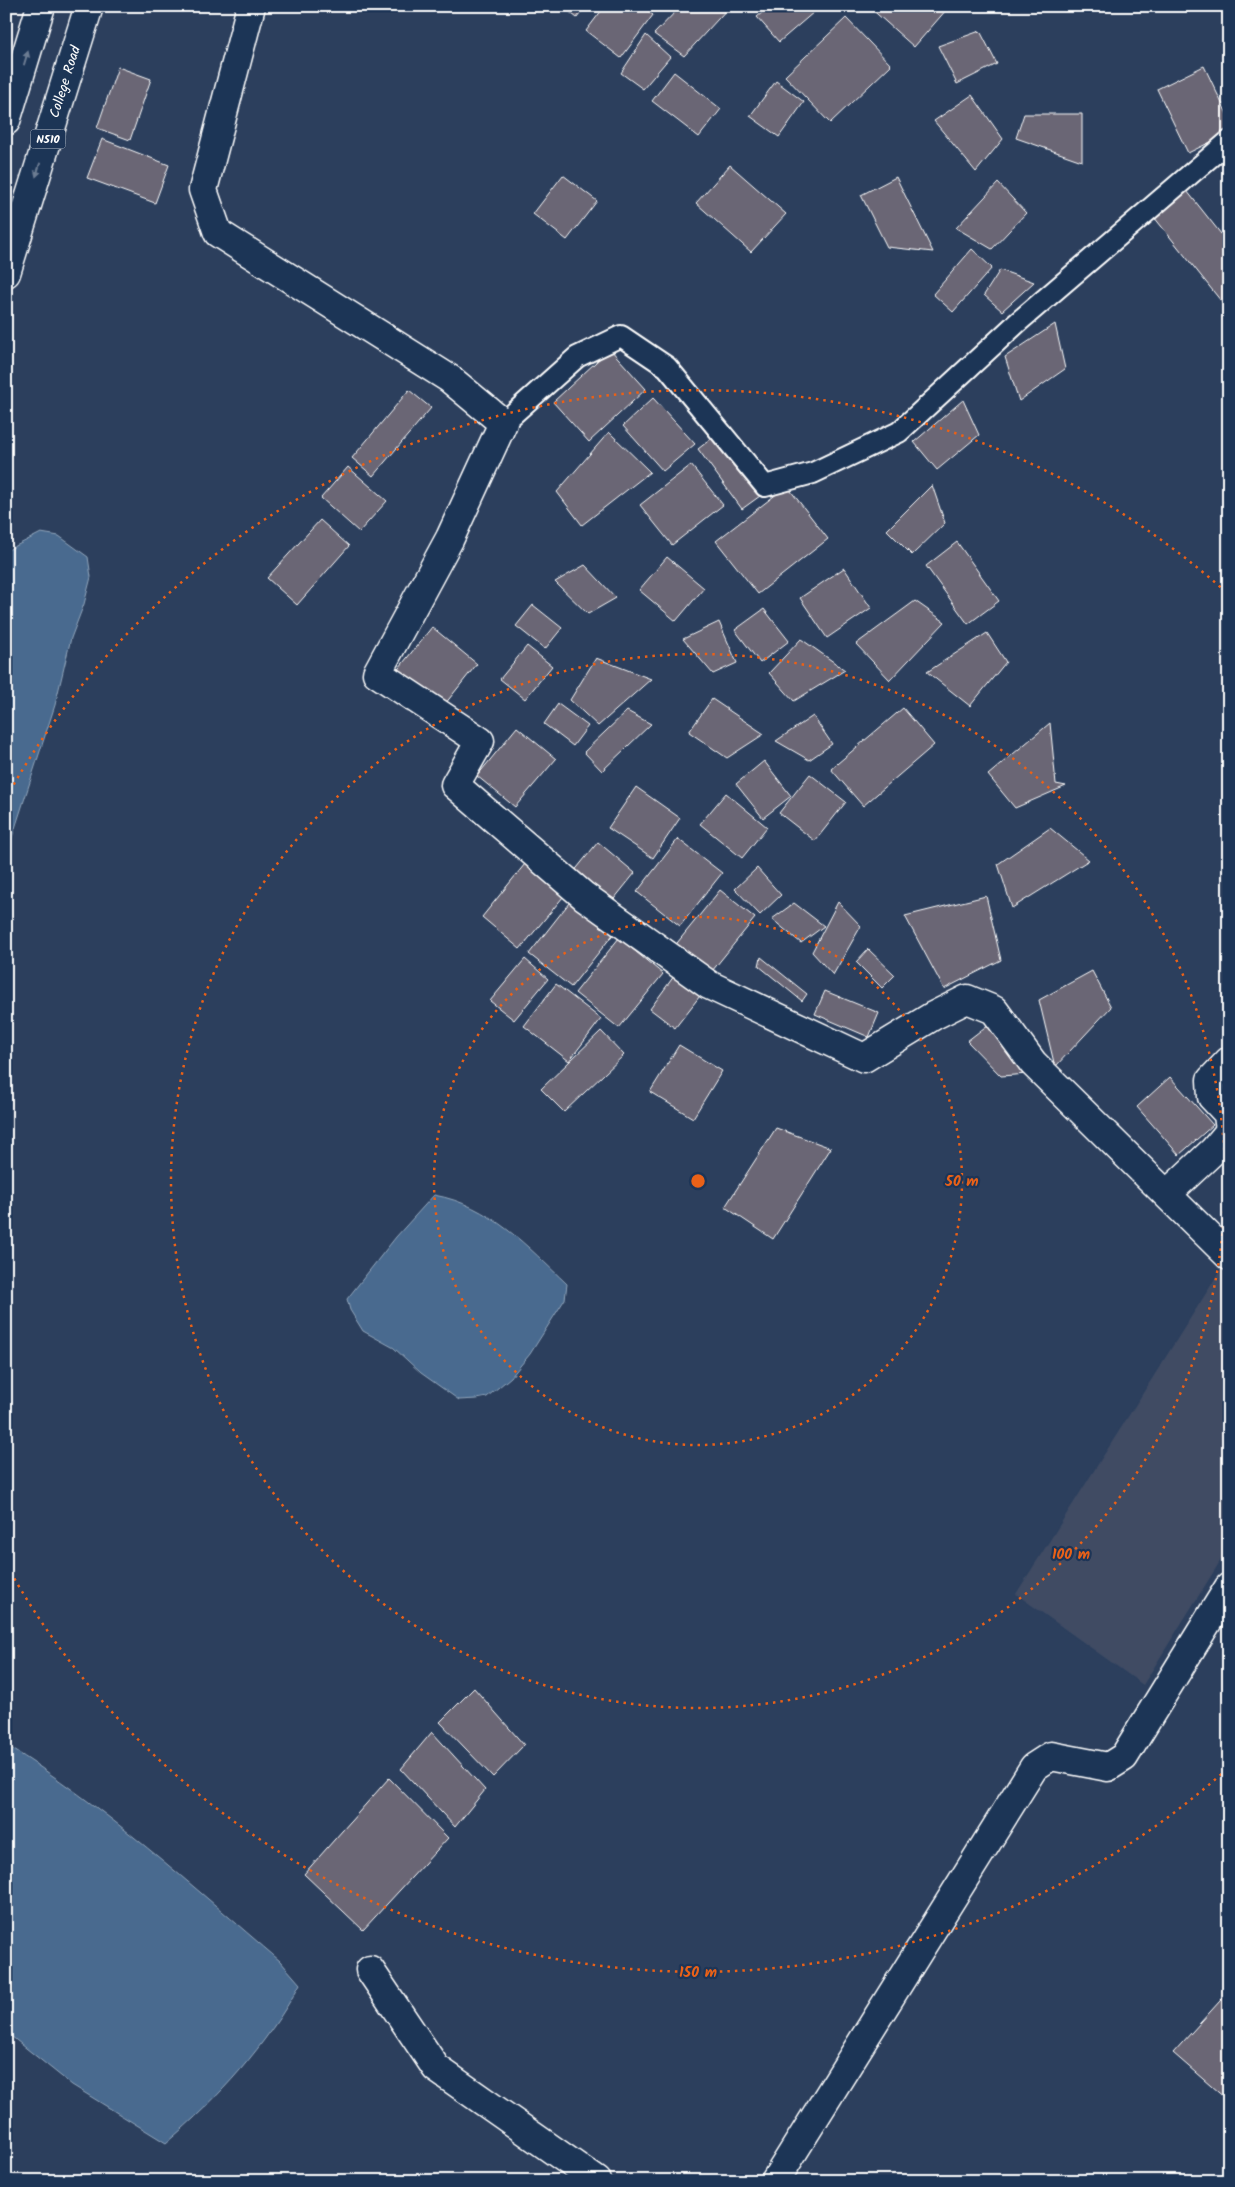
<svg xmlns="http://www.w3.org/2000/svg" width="1235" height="2187" font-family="Kalam,sans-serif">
	<rect width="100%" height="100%" fill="#2c3f5d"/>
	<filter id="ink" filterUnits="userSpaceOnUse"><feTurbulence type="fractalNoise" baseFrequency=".02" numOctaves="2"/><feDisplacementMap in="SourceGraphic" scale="10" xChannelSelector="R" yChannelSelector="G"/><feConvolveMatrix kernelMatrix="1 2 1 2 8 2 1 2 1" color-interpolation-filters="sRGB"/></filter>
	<g filter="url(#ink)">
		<polygon fill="#3f4b64" points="1222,1268 1229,1276 1229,1547 1143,1685 1016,1594"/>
		<g fill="#496b8f" stroke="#92a6bc">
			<polygon points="41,533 59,536 88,557 91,577 84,604 71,638 55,705 6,856 6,551"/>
			<path d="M434,1195C490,1205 527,1246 567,1284L565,1299L530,1354L511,1377L487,1397L477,1399L459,1400L421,1373L394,1348L363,1331L350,1310L347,1299L396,1237Z"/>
			<path d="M6,1745C106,1807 191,1885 280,1961L300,1984C266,2046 220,2097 166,2143L72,2085L6,2032Z"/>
		</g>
		<g fill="#6a6675" stroke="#fff">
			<polygon points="562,6 586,6 577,18"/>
			<polygon points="605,6 642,6 653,15 621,58 586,31"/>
			<polygon points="681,6 730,6 684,56 654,34"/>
			<polygon points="770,6 821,6 779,42 757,17"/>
			<polygon points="868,6 944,6 947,9 914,47"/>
			<polygon points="846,18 891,65 830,123 785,76"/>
			<polygon points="980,31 997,64 957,84 938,46"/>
			<polygon points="646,35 670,57 643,89 621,73"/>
			<polygon points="1204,66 1229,118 1229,133 1188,153 1157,89"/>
			<polygon points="118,67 151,79 130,140 97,128"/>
			<polygon points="674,72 721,109 699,137 652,101"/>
			<polygon points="776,81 804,102 779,137 750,116"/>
			<polygon points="972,95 1003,139 976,172 934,121"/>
			<polygon points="1024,114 1082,114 1082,161 1016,138"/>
			<polygon points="102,139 169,165 155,203 87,178"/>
			<polygon points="730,165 786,214 751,252 696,203"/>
			<polygon points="563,175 597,201 567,240 533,214"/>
			<polygon points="896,177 933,252 887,247 861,195"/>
			<polygon points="998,183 1026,213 992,249 956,228"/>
			<polygon points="1187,191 1229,244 1229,311 1154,217"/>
			<polygon points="972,249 992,268 953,312 933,294"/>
			<polygon points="1000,270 1034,282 1002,311 984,295"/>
			<polygon points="1055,324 1065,369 1019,401 1005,357"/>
			<polygon points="610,349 646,389 589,442 553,402"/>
			<polygon points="409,390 431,408 373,476 352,458"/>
			<polygon points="653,398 695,444 663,471 623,426"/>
			<polygon points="963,400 979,435 937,470 914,442"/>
			<polygon points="609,432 650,472 582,525 557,492"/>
			<polygon points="716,435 760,496 742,509 698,449"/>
			<polygon points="691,465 723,505 672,545 640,505"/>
			<polygon points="348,467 387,501 359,532 321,498"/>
			<polygon points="932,485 945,523 912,555 887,530"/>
			<polygon points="787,486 828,539 758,594 716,541"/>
			<polygon points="320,520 349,546 297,605 267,578"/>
			<polygon points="957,542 999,601 968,624 926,566"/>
			<polygon points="667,557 704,588 676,621 639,590"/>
			<polygon points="585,565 616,598 588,614 555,582"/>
			<polygon points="844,568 871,608 827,638 800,598"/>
			<polygon points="915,601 945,622 890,680 856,644"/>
			<polygon points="533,605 562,628 545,649 516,626"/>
			<polygon points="764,609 789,641 760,663 735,630"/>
			<polygon points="719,622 737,663 713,674 683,639"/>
			<polygon points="432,627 477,664 441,709 395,673"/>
			<polygon points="987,633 1006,662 970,706 927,672"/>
			<polygon points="801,639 845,670 794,701 769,673"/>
			<polygon points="527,646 552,666 525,699 500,679"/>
			<polygon points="596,658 651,679 598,726 570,700"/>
			<polygon points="712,699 764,734 727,758 689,732"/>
			<polygon points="558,704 588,726 573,746 544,724"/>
			<polygon points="903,708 934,745 863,806 831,769"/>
			<polygon points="627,711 651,724 602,771 584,752"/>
			<polygon points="813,716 832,744 809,760 776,741"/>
			<polygon points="1050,723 1056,784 1066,786 1015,808 988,775"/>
			<polygon points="517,727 556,759 515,807 477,776"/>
			<polygon points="764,761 791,796 763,818 736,784"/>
			<polygon points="810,774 846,802 815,841 779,813"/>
			<polygon points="636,787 680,818 653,858 608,828"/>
			<polygon points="726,793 767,827 742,858 700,824"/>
			<polygon points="1050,828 1089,860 1012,908 998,864"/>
			<polygon points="678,839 722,873 680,926 637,892"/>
			<polygon points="598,842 635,873 610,904 573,873"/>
			<polygon points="529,859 568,891 520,949 482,917"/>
			<polygon points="757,868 781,895 760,915 735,889"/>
			<polygon points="720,890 755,918 708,976 673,948"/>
			<polygon points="986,896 1001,960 944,989 905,916"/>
			<polygon points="573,898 615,932 571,987 529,954"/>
			<polygon points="838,902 861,926 833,975 812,952"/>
			<polygon points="794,903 824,926 801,943 772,919"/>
			<polygon points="619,938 663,974 619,1028 575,993"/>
			<polygon points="868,949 895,975 882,988 856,962"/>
			<polygon points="761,957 807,994 802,1001 759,966"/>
			<polygon points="525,959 548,979 514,1020 490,1001"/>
			<polygon points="1092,971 1111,1007 1055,1067 1039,1000"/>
			<polygon points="677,972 703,992 675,1028 650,1009"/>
			<polygon points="556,984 601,1019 569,1061 524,1026"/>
			<polygon points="825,991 879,1013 869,1037 815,1014"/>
			<polygon points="993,1021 1028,1074 1001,1076 967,1041"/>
			<polygon points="601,1031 624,1055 564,1112 541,1089"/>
			<polygon points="679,1045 722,1071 693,1118 650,1092"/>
			<polygon points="1170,1077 1213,1125 1179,1155 1137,1107"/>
			<polygon points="776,1128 831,1148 773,1239 725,1207"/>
			<polygon points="474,1688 524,1745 493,1777 440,1722"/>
			<polygon points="432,1732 485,1790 455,1827 401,1769"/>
			<polygon points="389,1778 448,1838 363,1930 304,1874"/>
			<polygon points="1229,1991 1229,2096 1226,2099 1173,2053"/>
		</g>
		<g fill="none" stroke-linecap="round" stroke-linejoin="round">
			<defs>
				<polyline id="service" points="503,423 577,357 621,336 667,367 765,486 813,473 899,432 1017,323 1229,141"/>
				<g id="minor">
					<polyline points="251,6 203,190 218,233 450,379 503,423 450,538 377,673 480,741 455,785 584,896 709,985 864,1058 933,1016 967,999 994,1010 1033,1063 1229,1256"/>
					<polyline points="1229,1061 1211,1080 1212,1097 1228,1114 1229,1123"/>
					<polyline points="1167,1194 1214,1150 1229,1132"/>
					<polyline points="370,1970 436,2068 597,2181"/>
					<polyline points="775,2181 1034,1767 1051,1756 1108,1767 1124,1757 1229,1587"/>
				</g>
				<g id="trunk">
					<polyline points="6,121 41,6"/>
					<path id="s1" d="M6,273L89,6"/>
				</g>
			</defs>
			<use href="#service" stroke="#fff" stroke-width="24"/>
			<use href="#minor" stroke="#fff" stroke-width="31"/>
			<use href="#trunk" stroke="#fff" stroke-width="31"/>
			<use href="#service" stroke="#1d3557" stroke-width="20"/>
			<use href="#minor" stroke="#1d3557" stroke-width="28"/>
			<use href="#trunk" stroke="#1d3557" stroke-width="28"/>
		</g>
		<defs><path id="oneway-solid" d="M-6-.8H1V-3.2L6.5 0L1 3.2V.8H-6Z" transform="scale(1.25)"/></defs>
		<g fill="#6c7c92">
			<use href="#oneway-solid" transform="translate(26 58) rotate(-73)"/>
			<use href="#oneway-solid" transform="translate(38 170) rotate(107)"/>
		</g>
	</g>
	<g fill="none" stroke="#e96118" stroke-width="2.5" stroke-dasharray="2.5 5">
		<circle cx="698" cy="1181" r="264"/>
		<circle cx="698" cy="1181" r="527"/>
		<path d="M1227 1769A791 791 0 0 1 10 1571M10 791A791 791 0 0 1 1227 593"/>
	</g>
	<g text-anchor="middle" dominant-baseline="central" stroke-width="4.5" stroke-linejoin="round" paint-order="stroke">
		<rect fill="#1d3557" stroke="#bbc2cd" stroke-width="1" x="30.5" y="129.5" width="35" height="19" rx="4"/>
		<g font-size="12" font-weight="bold" fill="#fff">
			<text x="48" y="139">N510</text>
		</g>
		<g font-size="14" fill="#fff" stroke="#1d3557">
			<text stroke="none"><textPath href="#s1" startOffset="200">College Road</textPath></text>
		</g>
	</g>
	<circle cx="698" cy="1181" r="8" fill="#e96118" stroke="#1d3557" stroke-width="2.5"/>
	<g font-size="15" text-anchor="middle" font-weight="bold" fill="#e96118" stroke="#1d3557" stroke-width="4.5" stroke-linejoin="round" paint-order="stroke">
		<text x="962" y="1186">50 m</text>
		<text x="1071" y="1559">100 m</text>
		<text x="698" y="1977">150 m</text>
	</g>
	<rect width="1235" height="2187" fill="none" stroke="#1d3557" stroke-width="25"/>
	<rect x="12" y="12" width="1210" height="2162" fill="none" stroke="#fff" stroke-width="2" filter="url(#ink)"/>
</svg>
